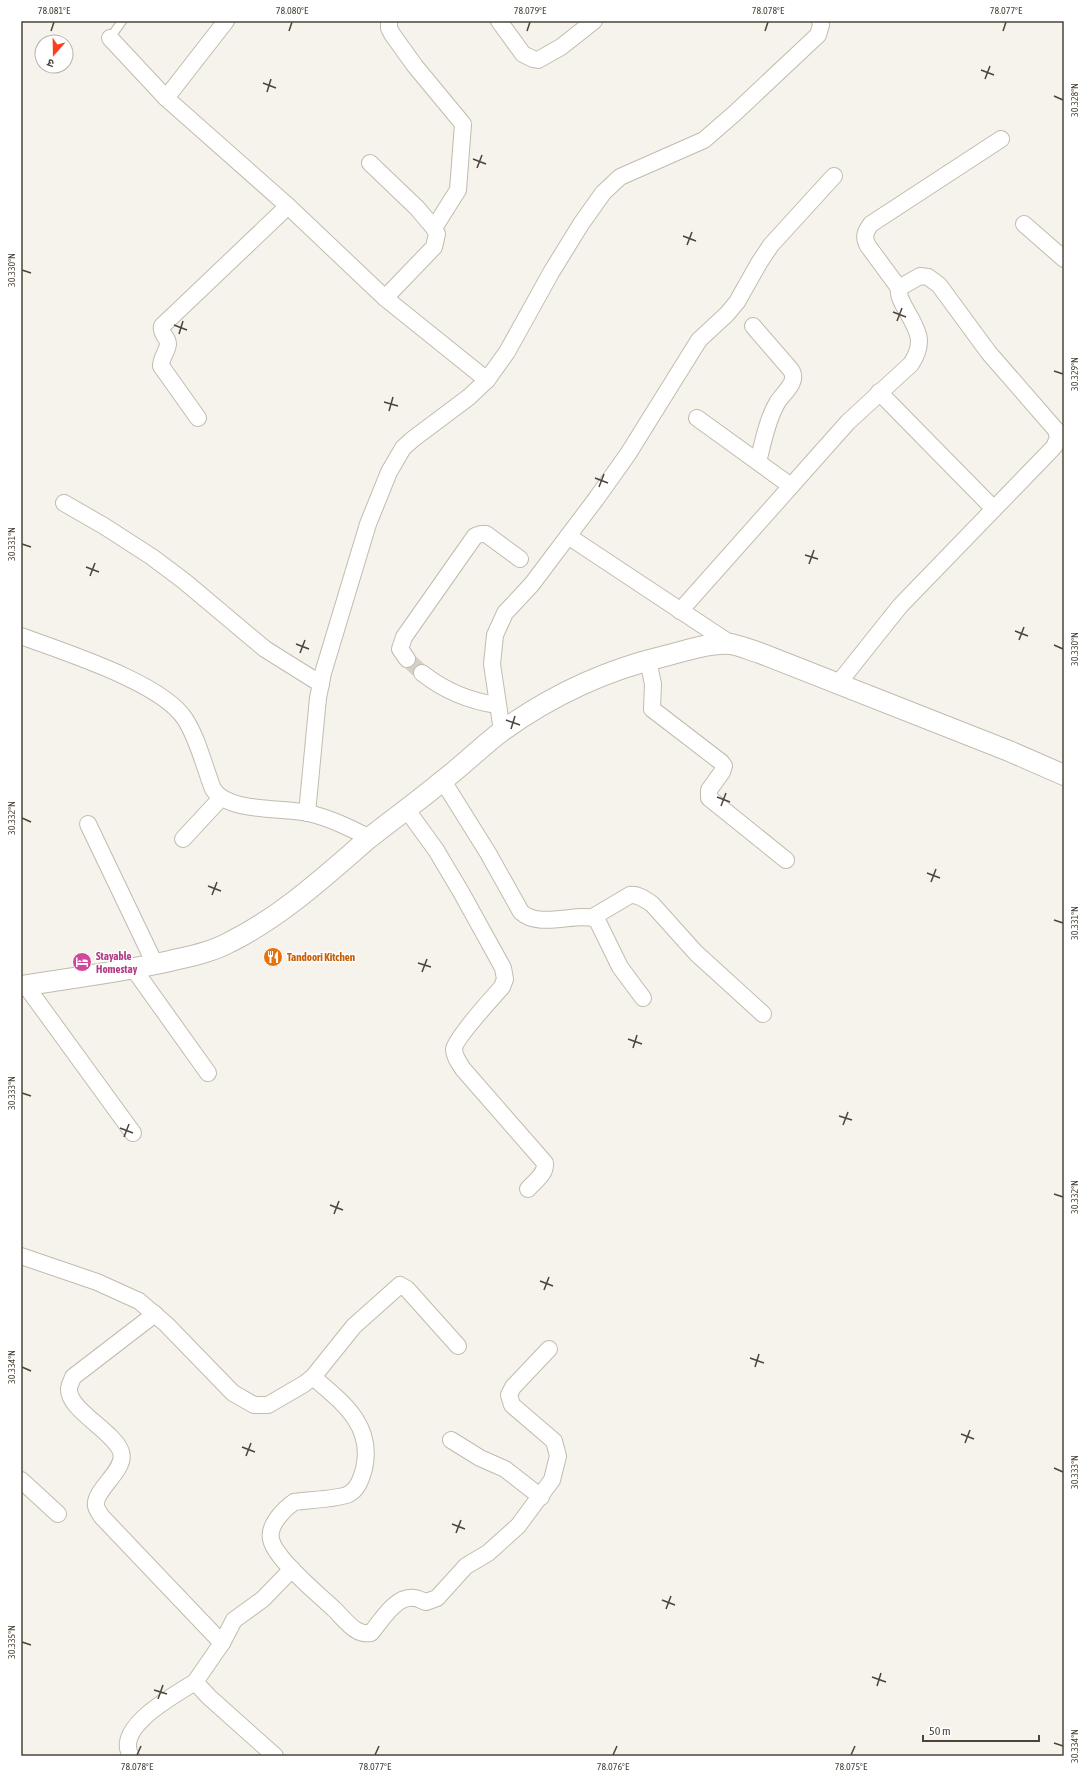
<svg xmlns="http://www.w3.org/2000/svg" width="1085" height="1777" font-family="'Asap Condensed','Noto Sans Devanagari',sans-serif">
	<rect width="100%" height="100%" fill="#f6f3ec"/>
	<g fill="none" stroke-linecap="round" stroke-linejoin="round">
		<polyline stroke="#d4d0c8" stroke-width="16" stroke-dasharray="16 8" stroke-linecap="butt" points="407,659 422,673"/>
		<defs>
			<polyline id="service" points="110,38 122,21"/>
			<g id="minor">
				<polyline points="389,21 389,28 392,34 415,66 463,124 458,190 434,228"/>
				<polyline points="499,21 523,54 533,59 538,60 561,47 594,21"/>
				<polyline points="110,38 166,98 288,206 385,298 487,380"/>
				<polyline points="166,98 226,21"/>
				<polyline points="370,163 417,208 434,228 437,234 434,247 385,298"/>
				<polyline points="1024,224 1064,259"/>
				<path d="M899,288L868,246C863,237 865,232 871,224L1001,139"/>
				<path d="M753,326L791,370C799,382 783,393 777,403C767,420 763,443 758,462"/>
				<polyline points="879,392 993,508"/>
				<path d="M198,418L161,366C161,358 167,352 168,344C168,337 160,334 162,326L288,206"/>
				<polyline points="697,418 791,486"/>
				<polyline points="64,503 104,526 152,557 184,581 265,649 321,684"/>
				<polyline points="568,536 731,644"/>
				<path d="M680,611L848,422L911,364C927,340 916,328 904,306C901,300 898,296 899,288L920,276L928,277L939,285L989,353L1056,430L1058,438L1054,447L900,606L837,685"/>
				<path d="M21,636C63,652 161,682 185,719C198,739 204,766 213,789C228,813 282,807 308,813C330,818 350,828 370,838"/>
				<polyline points="407,659 400,649 404,637 475,536 481,534 486,534 520,559"/>
				<polyline points="648,660 653,684 652,709 721,762 724,766 722,772 709,790 709,798 786,860"/>
				<path d="M422,673C445,691 468,701 497,705"/>
				<polyline points="502,731 492,664 495,635 505,613 532,584 596,499 628,454 699,340 727,314 737,302 759,263 771,245 834,176"/>
				<path d="M443,781L488,853L521,912C540,930 582,910 597,920L620,967L643,998"/>
				<path d="M407,810L436,850L461,892L503,968L505,979L502,987C493,997 455,1039 454,1049C454,1056 459,1063 463,1069L545,1163C546,1174 535,1181 528,1189"/>
				<polyline points="307,813 318,698 323,673 368,524 389,472 403,448 413,439 469,397 487,380 507,352 552,271 581,224 603,193 620,177 704,140 735,113 818,35 821,25 820,21"/>
				<polyline points="88,824 155,964"/>
				<polyline points="183,839 221,798"/>
				<path d="M593,917L630,895C638,894 645,899 652,904L696,953L763,1014"/>
				<polyline points="133,968 208,1073"/>
				<polyline points="26,986 133,1133"/>
				<polyline points="21,1256 97,1282 139,1301 166,1324 233,1393 254,1405 268,1405 304,1384 313,1377 354,1326 400,1285 407,1289 458,1346"/>
				<path d="M155,1314L73,1377C72,1381 69,1385 69,1389C68,1410 115,1432 121,1452C127,1470 93,1490 96,1506C97,1510 100,1514 102,1517L222,1643"/>
				<path d="M313,1377C342,1402 374,1425 364,1469C361,1479 358,1489 349,1494C340,1499 306,1500 294,1502C284,1509 268,1525 271,1539C274,1558 319,1595 334,1609C341,1616 348,1625 356,1630C361,1633 365,1634 371,1633C381,1621 396,1595 414,1598C418,1598 422,1601 426,1602L437,1598L466,1566L488,1553L518,1526L552,1480L558,1456L554,1441L512,1405L509,1395L513,1387L549,1349"/>
				<polyline points="451,1440 480,1458 505,1469 541,1497"/>
				<polyline points="21,1480 58,1514"/>
				<path d="M131,1756C113,1727 177,1694 195,1682"/>
				<polyline points="275,1756 209,1697 195,1682 222,1643 234,1620 263,1599 292,1569"/>
			</g>
			<path id="tertiary" d="M21,986C71,978 121,972 170,961C191,956 212,952 230,942C281,917 325,876 368,839C392,820 417,802 441,782C462,766 481,747 502,731C552,695 606,670 665,656C686,651 710,642 731,644C741,646 750,650 760,653L1009,751L1064,775"/>
		</defs>
		<use href="#service" stroke="#c2bbae" stroke-width="10"/>
		<use href="#minor" stroke="#c2bbae" stroke-width="18"/>
		<use href="#tertiary" stroke="#c2bbae" stroke-width="22"/>
		<use href="#service" stroke="#fff" stroke-width="8"/>
		<use href="#minor" stroke="#fff" stroke-width="16"/>
		<use href="#tertiary" stroke="#fff" stroke-width="20"/>
	</g>
	<path fill="none" stroke="#4b4439" stroke-width="1.5" d="M51,31L54,22M289,31L292,22M527,31L530,22M765,31L768,22M1003,31L1006,22M981,70L994,75M985,79L990,66M263,83L276,88M267,92L271,79M1054,96L1063,100M473,159L486,164M477,168L482,155M683,236L696,241M687,245L692,232M22,270L31,273M893,312L906,317M897,321L902,308M174,325L187,330M179,334L183,321M1054,371L1063,374M384,402L398,406M389,411L393,397M595,478L608,483M599,487L604,474M22,544L31,547M805,555L818,559M809,564L814,550M86,567L99,572M90,576L95,563M1015,631L1028,636M1019,640L1024,627M296,644L309,649M1054,645L1063,649M300,653L305,640M506,720L520,725M511,729L515,716M717,797L730,802M721,806L726,793M22,818L31,822M927,873L940,878M931,882L936,869M208,886L221,891M212,895L217,882M1054,920L1063,923M418,963L431,967M422,972L427,959M628,1039L642,1044M633,1048L637,1035M22,1093L31,1096M839,1116L852,1120M843,1125L848,1112M120,1128L133,1133M124,1137L129,1124M1054,1194L1063,1197M330,1205L343,1210M334,1214L339,1201M540,1281L553,1286M544,1290L549,1277M750,1358L764,1363M22,1367L31,1371M755,1367L759,1354M961,1434L974,1439M965,1443L970,1430M242,1447L255,1452M246,1456L251,1443M1054,1468L1063,1472M452,1524L465,1529M456,1533L461,1520M662,1600L675,1605M666,1609L671,1596M22,1642L31,1645M872,1677L886,1682M877,1686L881,1673M154,1690L167,1694M158,1699L163,1685M1054,1743L1063,1746M137,1755L141,1746M375,1755L379,1746M613,1755L617,1746M851,1755L855,1746"/>
	<defs>
		<symbol id="restaurant-disc" viewBox="-11 -11 22 22"><circle r="9.5" fill="#e8710a" stroke="#fff"/><path d="M-5-6h1v4h1v-4h1v4h1v-4h1v5L-1.5 .5V6h-2V.5L-5-1ZM5-6V6H3V1.5H1.5Q1.5-4 5-6Z" fill="#fff"/></symbol>
		<symbol id="hotel-disc" viewBox="-11 -11 22 22"><circle r="9.5" fill="#d1479c" stroke="#fff"/><path d="M-6-4.5h1.5V1H6V5H4.5V3h-9V5H-6ZM-4 0a1.8 1.8 0 1 1 3.6 0ZM.5 0V-2.5h3Q6-2.5 6 0Z" fill="#fff"/></symbol>
	</defs>
	<g fill-rule="evenodd">
		<use href="#restaurant-disc" x="262" y="946" width="22" height="22"/>
		<use href="#hotel-disc" x="71" y="951" width="22" height="22"/>
	</g>
	<g text-anchor="middle" dominant-baseline="central" stroke-width="3" stroke-linejoin="round" paint-order="stroke">
		<g font-size="11" font-weight="bold" fill="#b23c85" stroke="#fff" text-anchor="start">
			<text x="96" y="956">Stayable<tspan x="96" dy="13">Homestay</tspan></text>
		</g>
		<g font-size="11" font-weight="bold" fill="#c56008" stroke="#fff" text-anchor="start">
			<text x="287" y="957">Tandoori Kitchen</text>
		</g>
	</g>
	<rect width="1085" height="1777" fill="none" stroke="#ffffff" stroke-width="44"/>
	<g transform="translate(54 54) rotate(200)"><circle r="19" fill="#ffffff" stroke="#b7b4b0"/>
	<path d="M0-3L7 15L0 10L-7 15Z" fill="#fc3f1d"/>
	<text y="-6" font-size="11" font-weight="bold" text-anchor="middle" fill="#4b4439">उ</text>
	</g>
	<path d="M923 1735v6h116v-6" fill="none" stroke="#4b4439" stroke-width="2"/>
	<text x="929" y="1735" font-size="12" fill="#4b4439" stroke="#ffffff" stroke-width="3" paint-order="stroke">50 m</text>
	<rect x="22" y="22" width="1041" height="1733" fill="none" stroke="#4b4439" stroke-width="1.5"/>
	<g font-size="10" text-anchor="middle" fill="#4b4439">
		<text x="54" y="14">78.081°E</text>
		<text x="292" y="14">78.080°E</text>
		<text x="530" y="14">78.079°E</text>
		<text x="768" y="14">78.078°E</text>
		<text x="1006" y="14">78.077°E</text>
		<text transform="translate(1074 100) rotate(-90)" y="4">30.328°N</text>
		<text transform="translate(11 270) rotate(-90)" y="4">30.330°N</text>
		<text transform="translate(1074 374) rotate(-90)" y="4">30.329°N</text>
		<text transform="translate(11 544) rotate(-90)" y="4">30.331°N</text>
		<text transform="translate(1074 649) rotate(-90)" y="4">30.330°N</text>
		<text transform="translate(11 818) rotate(-90)" y="4">30.332°N</text>
		<text transform="translate(1074 923) rotate(-90)" y="4">30.331°N</text>
		<text transform="translate(11 1093) rotate(-90)" y="4">30.333°N</text>
		<text transform="translate(1074 1197) rotate(-90)" y="4">30.332°N</text>
		<text transform="translate(11 1367) rotate(-90)" y="4">30.334°N</text>
		<text transform="translate(1074 1472) rotate(-90)" y="4">30.333°N</text>
		<text transform="translate(11 1642) rotate(-90)" y="4">30.335°N</text>
		<text transform="translate(1074 1746) rotate(-90)" y="4">30.334°N</text>
		<text x="137" y="1770">78.078°E</text>
		<text x="375" y="1770">78.077°E</text>
		<text x="613" y="1770">78.076°E</text>
		<text x="851" y="1770">78.075°E</text>
	</g>
</svg>
